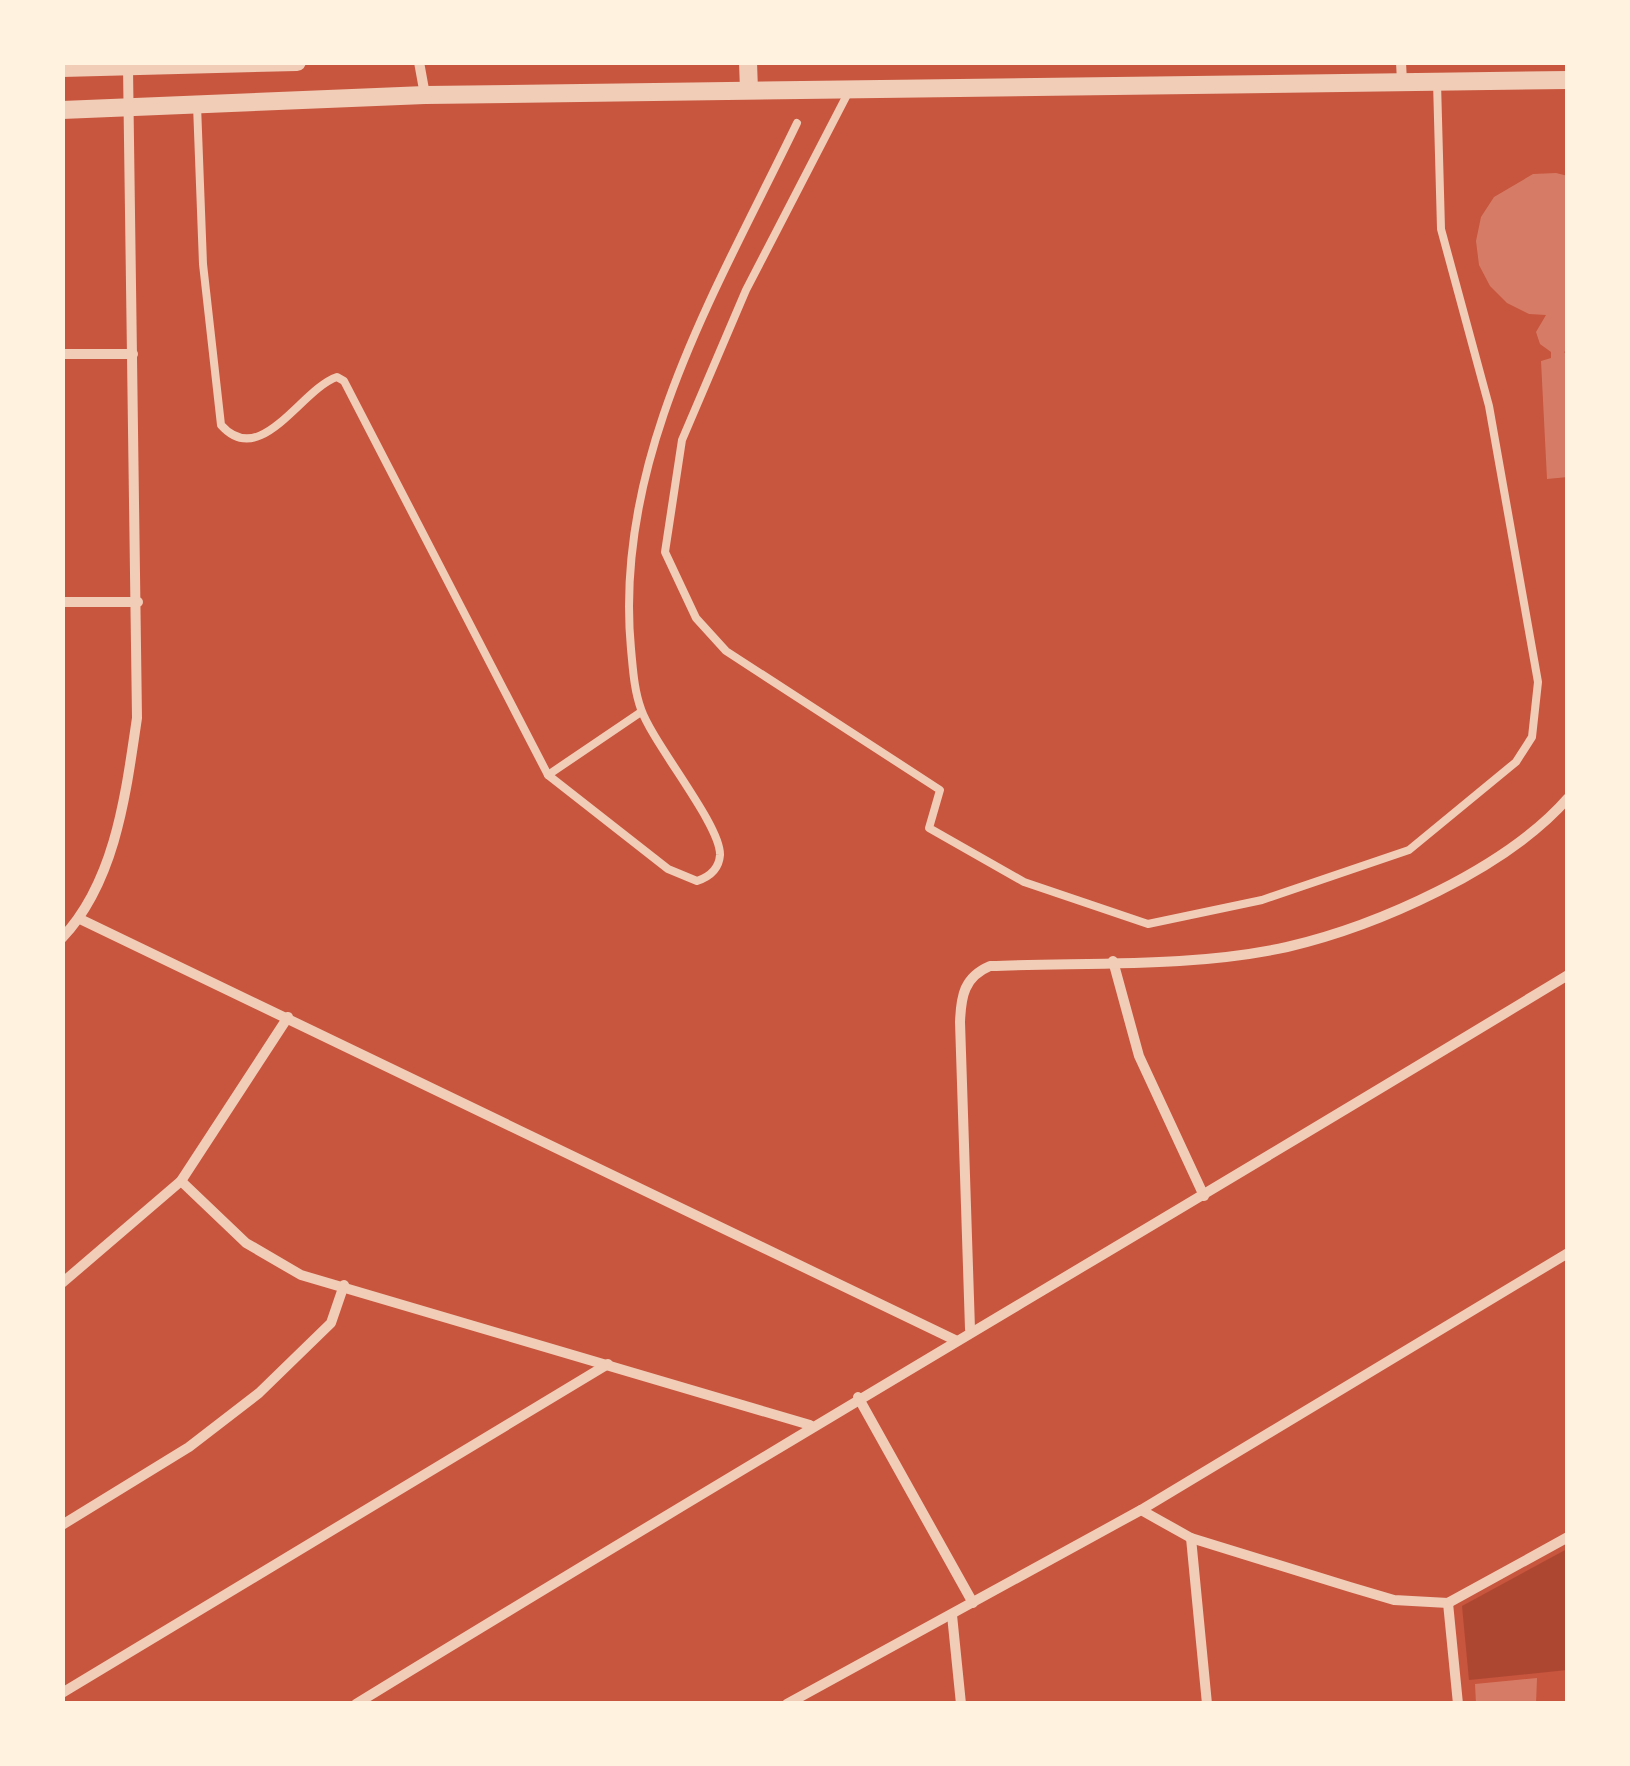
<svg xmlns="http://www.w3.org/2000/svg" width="1630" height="1766" font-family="Barlow,sans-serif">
	<rect width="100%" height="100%" fill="#c8553d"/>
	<polygon fill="#ae4732" points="1567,1549 1567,1670 1469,1680 1462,1606"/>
	<g fill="#d67c66">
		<polygon points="1556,173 1568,176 1568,349 1564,352 1568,356 1568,477 1547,479 1541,361 1551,358 1551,352 1540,344 1536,332 1546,315 1529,314 1507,303 1490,286 1479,265 1476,241 1481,217 1494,197 1533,174"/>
		<polygon points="1537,1678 1536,1704 1476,1704 1475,1684"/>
	</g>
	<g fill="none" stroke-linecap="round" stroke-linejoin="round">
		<g stroke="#f1ccb7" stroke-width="8">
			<polyline points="848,93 746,290 682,440 665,552 696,618 726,651 940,790 929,828 1024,882 1148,924 1262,900 1409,850 1516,762 1532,737 1538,682 1489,406 1441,229 1437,82"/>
			<path d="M197,105L203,264L221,425C261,470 301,389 337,377L344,381L548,775L668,869L697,881C709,877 719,869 720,855C721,825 653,744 641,709C634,690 633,669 631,649C613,459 717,289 797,123"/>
			<polyline points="548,775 641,712"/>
		</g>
		<g stroke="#f1ccb7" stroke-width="10">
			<polyline points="419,62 425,95"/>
			<polyline points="1401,62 1402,82"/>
			<polyline points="62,354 133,354"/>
			<polyline points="62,602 138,602"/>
			<polyline points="80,919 955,1340"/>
			<path d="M62,938C116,881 126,792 137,718L128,68"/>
			<polyline points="1113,961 1139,1056 1204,1196"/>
			<polyline points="181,1181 246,1243 301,1275 810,1425"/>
			<polyline points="62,1283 181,1181 288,1017"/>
			<path d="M970,1329L960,1022C961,996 964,977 990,966C1087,962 1191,968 1287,947C1377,926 1506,869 1568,798"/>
			<polyline points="858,1397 973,1603"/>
			<polyline points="1141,1510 1191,1538 1350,1587 1394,1600 1448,1603 1568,1537"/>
			<polyline points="62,1525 189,1447 259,1393 331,1323 344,1285"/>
			<polyline points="1191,1538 1207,1704"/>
			<polyline points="1448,1603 1458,1704"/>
			<polyline points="952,1615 961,1704"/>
			<polyline points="62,1693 608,1364"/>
			<path d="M356,1704C758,1457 1165,1220 1568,975"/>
			<polyline points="787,1704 1141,1510 1568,1253"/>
		</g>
		<g stroke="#f1ccb7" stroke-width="18">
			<polyline points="748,62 749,90"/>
			<polyline points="62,68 297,62"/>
			<polyline points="62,110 425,95 1568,80"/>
		</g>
	</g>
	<rect width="1630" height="1766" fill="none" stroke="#fff3e0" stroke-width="130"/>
</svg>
